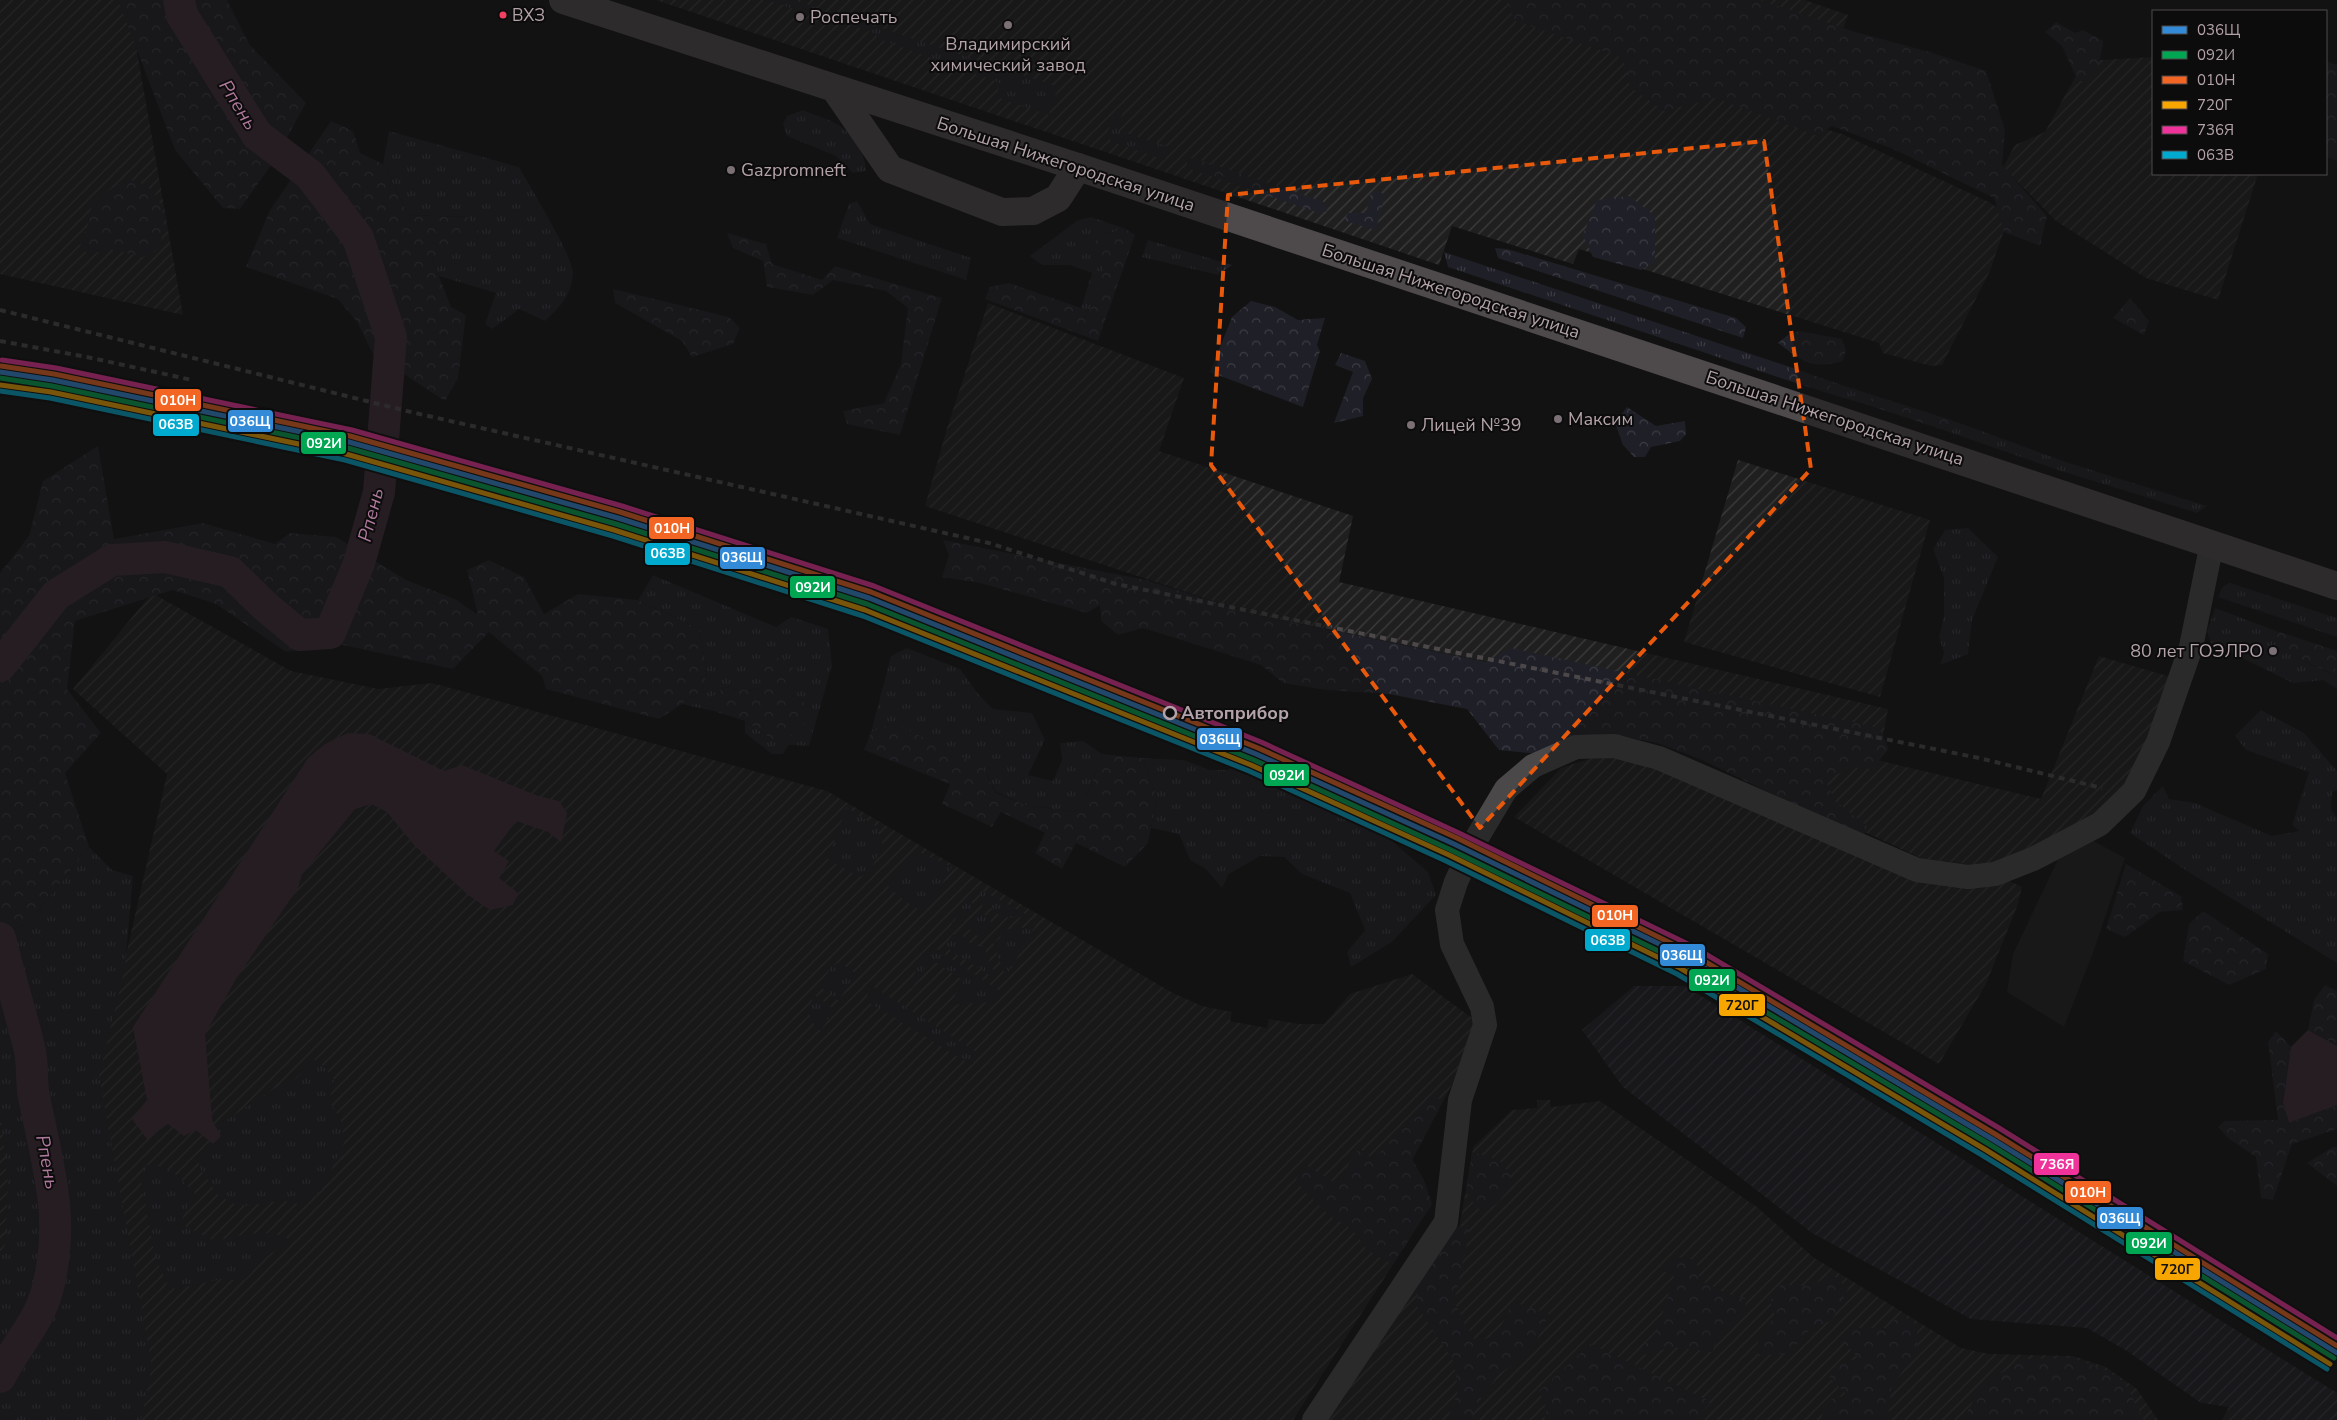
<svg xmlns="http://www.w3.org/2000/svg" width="2337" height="1420" font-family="'Nunito Sans',sans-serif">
	<defs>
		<pattern id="industrial-furrows" width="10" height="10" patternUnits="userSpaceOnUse" patternTransform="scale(1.25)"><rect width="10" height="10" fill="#201f1f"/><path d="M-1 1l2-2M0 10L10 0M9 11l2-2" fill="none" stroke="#3e3c3d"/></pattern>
		<pattern id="grass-tufts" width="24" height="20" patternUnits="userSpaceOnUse" patternTransform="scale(1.25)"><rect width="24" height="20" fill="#1f1f27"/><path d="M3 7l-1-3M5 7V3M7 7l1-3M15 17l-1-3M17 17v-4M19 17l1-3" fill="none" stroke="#3d3c44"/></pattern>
		<pattern id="forest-crowns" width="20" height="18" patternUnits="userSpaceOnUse" patternTransform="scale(1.25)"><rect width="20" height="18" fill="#1f1f27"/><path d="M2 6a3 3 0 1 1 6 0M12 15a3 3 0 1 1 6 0" fill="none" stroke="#3d3c44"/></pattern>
		<pattern id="garden-furrows" width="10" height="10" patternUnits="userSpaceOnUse" patternTransform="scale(1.25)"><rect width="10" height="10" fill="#1f1f27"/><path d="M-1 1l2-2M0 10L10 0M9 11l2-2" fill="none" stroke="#3d3c44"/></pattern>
	</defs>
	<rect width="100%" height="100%" fill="#121212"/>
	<polygon fill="#201f1f" points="2088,838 2125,858 2093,953 2064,1027 2007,992 2013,954 2058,859"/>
	<g fill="url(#industrial-furrows)">
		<polygon points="0,0 128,0 183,315 0,274"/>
		<polygon points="656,0 1805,0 1848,15 1811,125 1842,134 1989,202 2009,216 1990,271 1942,365 1931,366 1883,353 1879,343 1579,249 1573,264 1452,226 1439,265"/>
		<polygon points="2153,57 2153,174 2258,174 2218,300 2146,278 2056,221 2003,167 2015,145 2045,132 2084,61"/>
		<polygon points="988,303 1184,378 1159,451 1353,516 1339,582 1888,709 1882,742 1256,615 925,506 947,428"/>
		<polygon points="1738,460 1930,520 1880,697 1684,642"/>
		<polygon points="152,593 291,671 378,689 432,683 827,791 1173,993 1202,1006 1232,1012 1230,1021 1267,1028 1269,1019 1300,1024 1324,1024 1350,994 1412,974 1483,1026 1402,1179 1432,1204 1293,1420 0,1420 0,1073 91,1110 167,774 73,689"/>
		<polygon points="2099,656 2171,677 2136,776 2100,816 1993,867 1923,859 1813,808 1831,749 2041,799"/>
		<polygon points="1608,753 1637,759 1888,868 1965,889 2005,879 2022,887 2018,904 1986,984 1939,1064 1514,817 1561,768"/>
		<polygon points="1537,1100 1550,1100 1551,1107 1600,1101 1757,1207 1813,1257 1961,1348 1989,1354 2073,1356 2106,1367 2137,1389 2158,1420 1326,1420 1460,1224 1473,1147 1512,1110 1537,1108"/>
		<polygon points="2229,1407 2249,1420 2222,1420"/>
	</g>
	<g fill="url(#grass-tufts)">
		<polygon points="767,0 793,0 824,10 829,21"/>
		<polygon points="856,20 1058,87 1049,115 996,97 1000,83 877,38 876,34 849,24"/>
		<polygon points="1125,106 1117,130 1169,147 1165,160 1112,142 1107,135 1115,111"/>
		<path d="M803,110C816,116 834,120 844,129C855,138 866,156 866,171L853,173L836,156L787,136L783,124L787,116Z"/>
		<path d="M389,131L519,167C529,185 573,256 573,273C572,295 560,307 545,321L519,309L492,329L485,324L496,293L439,276L432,258L479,232L467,217L408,215L383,164Z"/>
		<polygon points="857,201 870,224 971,258 966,280 837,238 849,204"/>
		<polygon points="1091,217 1124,228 1098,238 1107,262 1090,311 1081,308 1092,273 1070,265 1042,265 1030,256 1078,220"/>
		<polygon points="1148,240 1232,265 1218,275 1142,257"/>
		<polygon points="1444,252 1790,367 1787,380 1448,267"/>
		<polygon points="1833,382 1873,395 1868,405 1827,393"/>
		<polygon points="1954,421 2066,462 2207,506 2197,513 2061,471 1943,430"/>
		<polygon points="1968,528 1998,557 1972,620 1968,654 1940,665 1944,653 1939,637 1944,616 1944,578 1933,549 1945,530"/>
		<polygon points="653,575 776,627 791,617 828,629 832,665 809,746 789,745 783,754 772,754 745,733 745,721 772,739 812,707 789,693 758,689 753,691 725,687 711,698 714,711 682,704 702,691 707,670 699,629 638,600"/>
		<polygon points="2230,583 2337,618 2337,637 2218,597 2223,586"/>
		<path d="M2215,608L2274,630C2284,653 2308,664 2330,673L2337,665V689L2323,680L2293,683L2211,643L2207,632Z"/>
		<polygon points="907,648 960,669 979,695 993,709 1032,713 1045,740 1028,775 1053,781 1062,760 1060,743 1083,741 1102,754 1090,789 1075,812 1025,805 996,792 982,767 871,732 891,656"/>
		<polygon points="2261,710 2304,733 2337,771 2337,790 2332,792 2331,810 2337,818 2337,963 2187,871 2130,833 2143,806 2163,786 2169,799 2195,803 2272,836 2299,831 2292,825 2309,772 2246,750 2235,736"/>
		<polygon points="1142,758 1184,760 1210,770 1229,770 1232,762 1337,810 1386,836 1428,872 1436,895 1392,942 1351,967 1347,952 1365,930 1350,893 1302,874 1284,857 1260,856 1229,874 1222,888 1206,869 1190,860 1179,834 1151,828 1157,797"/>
		<polygon points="846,807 877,827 882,844 870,873 859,877 828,859"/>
		<polygon points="89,847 112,870 133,876 125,968 99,1076 152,1366 141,1420 0,1420 0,1255 5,1244 8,1184 0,1109 0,933 28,924"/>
		<polygon points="921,853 952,867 924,913 890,891 888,885 903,862"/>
		<path d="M979,889L1031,917L1001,918C996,910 992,907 982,906Z"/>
		<polygon points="970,893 973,908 965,916 963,924 951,925"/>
		<circle cx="980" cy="925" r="11"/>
		<polygon points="1035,926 1006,978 993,943 1000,938 1003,930"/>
		<path d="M962,934C967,944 973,946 983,945L997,980L945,947L952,935Z"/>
		<path d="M937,949L1001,992L996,1002L959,1004L945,1011L964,981L931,959L912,988L910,987C916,975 916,963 923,952L931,956Z"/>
		<polygon points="839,962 855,973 839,1001 819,986 831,967"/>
		<polygon points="872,986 978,1053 972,1065 865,1000"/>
		<polygon points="814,995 834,1009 821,1031 815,1027 808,1011"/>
		<polygon points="312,1059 319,1061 334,1079 329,1101 341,1120 344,1143 321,1191 302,1205 284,1200 240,1207 219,1196 201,1170 198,1161 221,1136 216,1127 275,1088 296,1079"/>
		<path d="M152,1163L173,1172L195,1193L182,1219L185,1226L214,1241C237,1236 269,1227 290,1240L265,1258L244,1281L222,1279L176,1289L169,1287L155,1257L141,1182L145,1166Z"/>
	</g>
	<g fill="url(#forest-crowns)">
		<polygon points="118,0 227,0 249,44 306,103 274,161 240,209 223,208 175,150"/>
		<polygon points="1508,0 1760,0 1852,31 1930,52 1986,71 2005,130 2002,165 2047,216 2040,246 2004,232 1994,198 1893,149 1832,126 1818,136 1715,98 1664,111 1630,87 1623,58 1513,20"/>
		<path d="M2056,22L2075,33L2083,30L2103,41C2102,55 2097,75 2084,82L2077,79L2062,46L2045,32Z"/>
		<polygon points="2326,61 2337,65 2337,161 2326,157"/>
		<polygon points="331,121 353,131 360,153 383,164 408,215 467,217 480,233 432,258 451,307 466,315 458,378 445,401 373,354 357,322 338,299 246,267 270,210"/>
		<polygon points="1194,158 1324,202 1327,211 1319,213 1187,168 1187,159"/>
		<path d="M126,179C164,185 170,219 158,250L143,257L109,249L88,255L78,241L87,229L92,202Z"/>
		<polygon points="1376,190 1385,195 1376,230 1344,221 1348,213 1366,213 1371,193"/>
		<polygon points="1629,196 1655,216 1655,262 1641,270 1593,257 1583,235 1597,200"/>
		<polygon points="1124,228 1135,235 1098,341 985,299 990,287 1009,283 1090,311 1106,262 1091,246 1098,238"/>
		<polygon points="727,233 766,244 772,264 822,280 835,266 942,298 900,435 847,424 843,411 884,403 901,364 908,308 886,291 833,280 813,295 767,287 763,261 733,248"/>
		<polygon points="1495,248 1507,249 1736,318 1746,327 1743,338 1498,258"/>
		<polygon points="613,289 729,317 740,328 733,344 692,357 682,341 615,303"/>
		<polygon points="2130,298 2149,321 2144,335 2113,318"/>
		<polygon points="1251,301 1275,307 1298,320 1325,318 1317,345 1320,351 1303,407 1210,372 1232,317"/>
		<path d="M1799,331L1842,339L1846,350L1843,361C1810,370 1804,362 1778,343L1788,335Z"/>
		<polygon points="1341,353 1365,361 1372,379 1363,398 1363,416 1334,423 1353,372 1335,365"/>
		<polygon points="1790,367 1833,382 1827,393 1787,380"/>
		<polygon points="1873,395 1954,421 1943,430 1868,405"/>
		<polygon points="1627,407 1656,426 1685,421 1686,434 1680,441 1651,447 1645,457 1634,457 1623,445 1615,423"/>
		<polygon points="98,446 114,539 203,523 275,544 290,533 336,537 406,580 455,599 478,615 467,570 489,560 524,577 544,614 578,594 638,600 699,629 707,670 702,691 659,719 546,689 542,676 489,632 453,669 338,644 286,652 216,604 173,590 75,621 67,689 101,733 65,773 89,847 28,924 0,933 0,573 29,536 43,481"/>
		<polygon points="943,540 1146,580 1256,615 1486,662 1511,648 1879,728 1889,749 1872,769 1850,767 1826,781 1835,801 1867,826 1864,835 1826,820 1700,759 1657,743 1614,735 1540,754 1499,750 1467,709 1389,694 1326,690 1283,683 1261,665 1143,628 1118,635 1101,621 1100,605 1087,613 980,583 942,577 949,555"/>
		<path d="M2274,630L2337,651V665L2331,673C2308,664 2283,653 2274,630Z"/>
		<polygon points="773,657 789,660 796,675 789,693 812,707 813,716 791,736 772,739 745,721 714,711 711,698 725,687 753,691 758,689 762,661"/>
		<polygon points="894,723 982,767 996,793 1025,805 1075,812 1090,789 1102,754 1142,758 1157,797 1148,843 1125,867 1076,843 1062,869 1035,853 1045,833 1001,812 992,827 942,804 950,784 864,750 871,732"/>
		<polygon points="2126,864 2181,896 2183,910 2160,912 2125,937 2106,929"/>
		<polygon points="2203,911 2268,954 2266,969 2229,985 2183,961 2189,924"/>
		<polygon points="2325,985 2337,991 2337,1046 2308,1030 2314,1000"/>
		<polygon points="2276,1031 2291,1047 2283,1103 2289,1123 2337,1105 2337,1129 2292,1144 2273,1200 2261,1198 2256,1157 2229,1139 2218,1127 2224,1121 2278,1120 2268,1042"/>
		<polygon points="1432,1094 1443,1101 1412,1159 1424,1180 1432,1204 1392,1264 1368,1251 1352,1229 1329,1215 1303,1190 1296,1179 1306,1165 1336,1184 1359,1148 1373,1160"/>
		<polygon points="2333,1147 2337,1147 2337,1186 2307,1163"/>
		<path d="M1472,1152L1499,1160L1512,1178C1507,1194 1499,1205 1483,1212L1475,1206L1466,1191Z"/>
		<polygon points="1469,1224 1466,1248 1454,1302 1476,1343 1497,1334 1513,1302 1549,1314 1532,1350 1498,1375 1476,1406 1471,1420 1447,1420 1458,1391 1454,1362 1417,1306 1418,1282 1449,1230"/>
		<polygon points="1677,1257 1696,1260 1700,1280 1727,1294 1746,1298 1745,1314 1721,1331 1712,1352 1672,1347 1645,1355 1642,1347 1657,1331 1674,1277 1659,1268"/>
		<polygon points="1834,1276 1848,1289 1832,1320 1810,1329 1789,1353 1758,1356 1758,1340 1775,1316 1770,1301 1781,1285 1806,1286"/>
		<polygon points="1900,1315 1917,1324 1917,1349 1891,1389 1888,1420 1820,1420 1829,1400 1847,1395 1829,1377 1845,1361 1860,1359 1841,1340 1855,1328 1886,1328"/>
		<polygon points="1591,1344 1711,1402 1694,1420 1544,1420 1547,1410 1539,1391"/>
		<polygon points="2073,1358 2107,1371 2125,1383 2144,1420 1963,1420 1981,1386 2023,1359"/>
	</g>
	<polygon fill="url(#garden-furrows)" points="1634,986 1685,986 2337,1393 2337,1420 2249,1420 2229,1407 2201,1403 2127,1351 2087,1328 1971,1319 1812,1233 1623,1087 1582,1030"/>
	<g fill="#3c2b37">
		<polygon points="348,733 369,734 444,771 462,765 538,796 559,801 567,813 561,842 548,832 516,821 494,851 509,861 499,878 518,893 513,905 490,910 468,895 414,845 387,812 371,804 355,809 302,874 298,888 236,979 205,1034 212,1120 221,1136 213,1144 196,1130 184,1136 168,1124 147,1139 132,1119 147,1100 133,1027 308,758 325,744"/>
		<polygon points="2308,1030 2337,1046 2337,1105 2289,1123 2283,1103 2291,1047"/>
	</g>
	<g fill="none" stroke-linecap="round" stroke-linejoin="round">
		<g stroke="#3c2b37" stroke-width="32">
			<polyline points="0,666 56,595 112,560 165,557 230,572 266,607 300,635 330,633 359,563 379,492 391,337 358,238 310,175 257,135 182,15 179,0"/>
			<path d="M0,938C9,976 21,1013 30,1051C33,1066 31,1082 34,1097C48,1167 66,1219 47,1291C38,1324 14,1348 0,1377"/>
		</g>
		<polyline stroke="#4b4849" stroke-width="24" points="1314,1420 1446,1222 1460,1100 1485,1025 1482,1007 1452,944 1447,910 1456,882 1475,841 1506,789 1533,766 1576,747 1614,746 1659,758 1917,870 1968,877 1995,874 2033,859 2100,824 2134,791 2158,742 2191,647 2212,543"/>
		<g stroke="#4e494b" stroke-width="28">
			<polyline points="563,0 1078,167 2337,586"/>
			<polyline points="835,89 890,169 1002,212 1033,211 1058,198 1078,167"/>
		</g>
		<g stroke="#4c484a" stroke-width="4" stroke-dasharray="6 5" stroke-linecap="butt">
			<polyline points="0,310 415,413 989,543 1116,584 1979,758 2102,788"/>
			<polyline points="0,341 87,357 192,380"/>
		</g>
		<defs>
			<polyline id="rail-1" points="0,372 53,380 349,442 618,518 869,598 1256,754 1454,844 1686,957 1992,1139 2337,1353"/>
			<polyline id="rail-2" points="0,378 52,386 348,448 616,524 867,604 1254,760 1451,850 1683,963 1989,1144 2334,1358"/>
			<polyline id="rail-3" points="1,366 54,374 350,436 620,512 871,592 1258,748 1457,838 1689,952 1995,1134 2337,1346"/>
			<polyline id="rail-4" points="0,385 51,392 346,454 614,530 865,610 1251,765 1449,855 1680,968 1986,1150 2330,1364"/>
			<polyline id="rail-5" points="2,360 56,368 352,430 622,506 874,586 1261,742 1459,833 1692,946 1999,1128 2337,1338"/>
			<polyline id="rail-6" points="0,391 50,398 345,460 613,536 863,616 1249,771 1446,861 1677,974 1982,1155 2327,1369"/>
		</defs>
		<use href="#rail-1" stroke="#0d0c0c" stroke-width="9"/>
		<use href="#rail-2" stroke="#0d0c0c" stroke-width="9"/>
		<use href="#rail-3" stroke="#0d0c0c" stroke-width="9"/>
		<use href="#rail-4" stroke="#0d0c0c" stroke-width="9"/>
		<use href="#rail-5" stroke="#0d0c0c" stroke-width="9"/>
		<use href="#rail-6" stroke="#0d0c0c" stroke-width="9"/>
		<use href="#rail-1" stroke="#338bd7" stroke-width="5"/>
		<use href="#rail-2" stroke="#00a651" stroke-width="5"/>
		<use href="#rail-3" stroke="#f26522" stroke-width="5"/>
		<use href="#rail-4" stroke="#f7a600" stroke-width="5"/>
		<use href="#rail-5" stroke="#ef339a" stroke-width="5"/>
		<use href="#rail-6" stroke="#00a9ce" stroke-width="5"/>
	</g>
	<path d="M0 0H2337V1420H0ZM1764,141L1811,469L1480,828L1211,465L1228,195Z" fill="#121212" fill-opacity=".55" fill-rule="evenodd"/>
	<path fill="none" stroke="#e8590c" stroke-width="4" stroke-dasharray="10 6" stroke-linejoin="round" d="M1764,141L1811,469L1480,828L1211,465L1228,195Z"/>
	<circle fill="#f24062" stroke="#0d0c0c" stroke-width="2" cx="503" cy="15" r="4.5"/>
	<g fill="#7b7075" stroke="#0d0c0c" stroke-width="2">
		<circle cx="800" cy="17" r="5"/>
		<circle cx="1008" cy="25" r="5"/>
		<circle cx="731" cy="170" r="5"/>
		<circle cx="1558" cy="419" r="5"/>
		<circle cx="1411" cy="425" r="5"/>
		<circle cx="2273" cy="651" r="5"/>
	</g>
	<circle fill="#0d0c0c" stroke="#b3a2aa" stroke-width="2.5" cx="1170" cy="713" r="6"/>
	<g text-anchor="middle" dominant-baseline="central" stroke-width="4" stroke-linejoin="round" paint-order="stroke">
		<g font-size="17" fill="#b3a2aa" stroke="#0d0c0c" text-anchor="start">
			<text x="512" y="15">ВХЗ</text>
		</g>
		<g font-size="18" fill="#b3a2aa" stroke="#0d0c0c" text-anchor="start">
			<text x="810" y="17">Роспечать</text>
			<text x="1008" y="44" text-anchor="middle">Владимирский<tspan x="1008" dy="21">химический завод</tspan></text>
			<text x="741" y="170">Gazpromneft</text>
			<text x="1568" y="419">Максим</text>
			<text x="1421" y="425">Лицей №39</text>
			<text x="2263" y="651" text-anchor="end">80 лет ГОЭЛРО</text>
		</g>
		<g font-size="18" fill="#b3a2aa" stroke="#0d0c0c">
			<text transform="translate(1066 164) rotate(18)">Большая Нижегородская улица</text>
			<text transform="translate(1451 291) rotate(18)">Большая Нижегородская улица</text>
			<text transform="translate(1835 418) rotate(18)">Большая Нижегородская улица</text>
		</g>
		<g font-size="18" font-weight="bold" fill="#b3a2aa" stroke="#0d0c0c" text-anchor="start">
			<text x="1181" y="713">Автоприбор</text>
		</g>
		<g font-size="19" font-style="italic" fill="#af799d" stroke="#0d0c0c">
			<text transform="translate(238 105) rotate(58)">Рпень</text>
			<text transform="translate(371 515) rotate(-76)">Рпень</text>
			<text transform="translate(47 1162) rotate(79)">Рпень</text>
		</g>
	</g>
	<g stroke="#0d0c0c" stroke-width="2">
		<rect x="154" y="388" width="48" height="24" rx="5" fill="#f26522"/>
		<rect x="227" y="409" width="47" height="24" rx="5" fill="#338bd7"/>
		<rect x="152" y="413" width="48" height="24" rx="5" fill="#00a9ce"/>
		<rect x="300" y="431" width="47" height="24" rx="5" fill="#00a651"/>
		<rect x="648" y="516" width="47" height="24" rx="5" fill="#f26522"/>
		<rect x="644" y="542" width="47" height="24" rx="5" fill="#00a9ce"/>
		<rect x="719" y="546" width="47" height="24" rx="5" fill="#338bd7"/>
		<rect x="789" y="575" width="47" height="24" rx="5" fill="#00a651"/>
		<rect x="1196" y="727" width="47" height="24" rx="5" fill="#338bd7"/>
		<rect x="1263" y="763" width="47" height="24" rx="5" fill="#00a651"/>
		<rect x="1591" y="904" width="48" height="24" rx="5" fill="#f26522"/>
		<rect x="1584" y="928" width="47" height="24" rx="5" fill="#00a9ce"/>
		<rect x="1659" y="943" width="47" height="24" rx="5" fill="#338bd7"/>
		<rect x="1688" y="968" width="48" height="24" rx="5" fill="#00a651"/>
		<rect x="1718" y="993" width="48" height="24" rx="5" fill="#f7a600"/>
		<rect x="2033" y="1152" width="47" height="24" rx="5" fill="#ef339a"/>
		<rect x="2064" y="1180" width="48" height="24" rx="5" fill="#f26522"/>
		<rect x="2096" y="1206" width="48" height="24" rx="5" fill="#338bd7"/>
		<rect x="2125" y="1231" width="48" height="24" rx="5" fill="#00a651"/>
		<rect x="2154" y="1257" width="47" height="24" rx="5" fill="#f7a600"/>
	</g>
	<g font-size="14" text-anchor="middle" font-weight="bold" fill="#fff">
		<text x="178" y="405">010Н</text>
		<text x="250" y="426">036Щ</text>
		<text x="176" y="429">063В</text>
		<text x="324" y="448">092И</text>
		<text x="672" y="533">010Н</text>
		<text x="668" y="558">063В</text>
		<text x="742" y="562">036Щ</text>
		<text x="813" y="592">092И</text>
		<text x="1220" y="744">036Щ</text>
		<text x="1287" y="780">092И</text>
		<text x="1615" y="920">010Н</text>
		<text x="1608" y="945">063В</text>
		<text x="1682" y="960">036Щ</text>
		<text x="1712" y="985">092И</text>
		<text x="2057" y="1169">736Я</text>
		<text x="2088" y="1197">010Н</text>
		<text x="2120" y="1223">036Щ</text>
		<text x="2149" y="1248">092И</text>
	</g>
	<g font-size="14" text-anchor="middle" font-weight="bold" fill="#111">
		<text x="1742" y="1010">720Г</text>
		<text x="2177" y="1274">720Г</text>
	</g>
	<rect x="2152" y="10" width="175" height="165" fill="#0d0c0c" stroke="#4f484b"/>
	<rect x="2162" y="26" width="25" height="8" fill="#338bd7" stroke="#4f484b"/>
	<text x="2197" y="35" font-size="15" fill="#b3a2aa">036Щ</text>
	<rect x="2162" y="51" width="25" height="8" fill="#00a651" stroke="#4f484b"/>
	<text x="2197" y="60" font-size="15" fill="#b3a2aa">092И</text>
	<rect x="2162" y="76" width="25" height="8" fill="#f26522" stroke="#4f484b"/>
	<text x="2197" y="85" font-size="15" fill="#b3a2aa">010Н</text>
	<rect x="2162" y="101" width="25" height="8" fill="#f7a600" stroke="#4f484b"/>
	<text x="2197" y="110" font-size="15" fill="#b3a2aa">720Г</text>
	<rect x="2162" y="126" width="25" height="8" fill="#ef339a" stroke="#4f484b"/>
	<text x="2197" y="135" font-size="15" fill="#b3a2aa">736Я</text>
	<rect x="2162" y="151" width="25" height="8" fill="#00a9ce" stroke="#4f484b"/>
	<text x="2197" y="160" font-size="15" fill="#b3a2aa">063В</text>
</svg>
